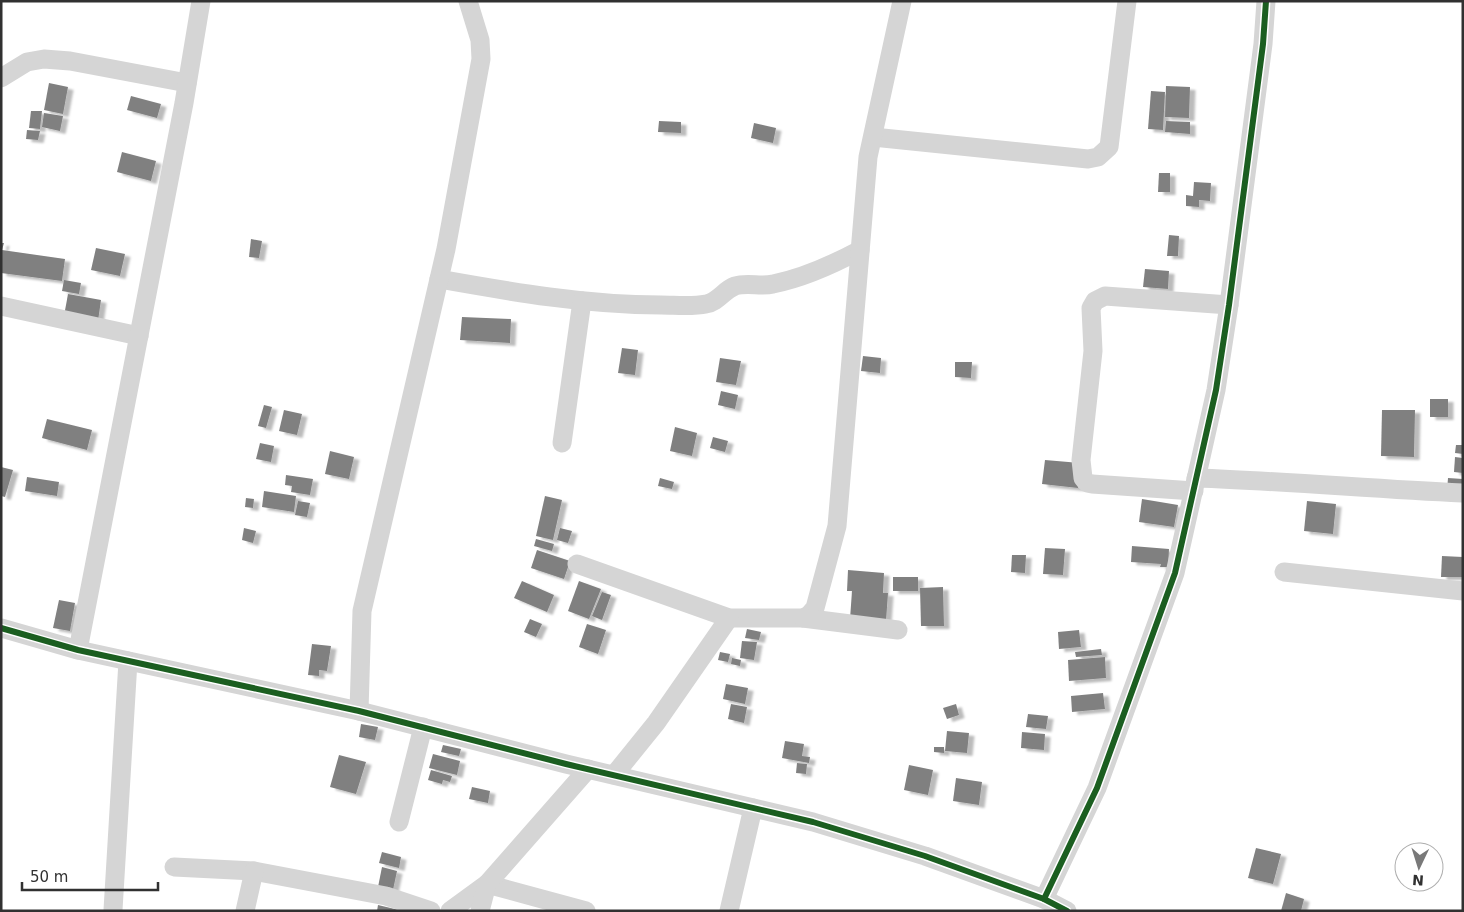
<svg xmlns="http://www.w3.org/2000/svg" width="1464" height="912" font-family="'DejaVu Sans',sans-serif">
	<defs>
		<filter id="shadow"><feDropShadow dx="5.5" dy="3" stdDeviation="1" flood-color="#0004"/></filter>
	</defs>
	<rect width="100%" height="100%" fill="#fff"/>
	<g fill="#808080" filter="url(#shadow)">
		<polygon points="49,83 68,87 63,114 44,110"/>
		<polygon points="1166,86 1190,87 1189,118 1165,117"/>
		<polygon points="1151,91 1165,92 1163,130 1148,129"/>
		<polygon points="131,96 161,104 157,118 127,110"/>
		<polygon points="31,111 42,111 40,129 29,128"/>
		<polygon points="44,113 63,116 60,131 42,127"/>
		<polygon points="659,121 681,122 681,133 658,132"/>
		<polygon points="1166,121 1190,122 1190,134 1165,132"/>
		<polygon points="754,123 776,128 773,143 751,138"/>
		<polygon points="27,130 40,131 38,140 26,139"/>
		<polygon points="122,152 156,161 151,181 117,172"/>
		<polygon points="1159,173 1170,173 1170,192 1158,192"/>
		<polygon points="1194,182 1211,183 1210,201 1199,200 1199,207 1186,206 1186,195 1193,196"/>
		<polygon points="1169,235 1179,236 1178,256 1167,256"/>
		<polygon points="251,239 262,241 259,258 249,257"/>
		<polygon points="1,243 4,243 2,250 65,259 62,281 1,273"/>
		<polygon points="96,248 125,254 120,276 91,270"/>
		<polygon points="1145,269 1169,271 1168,289 1143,287"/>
		<polygon points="64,280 81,283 79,294 62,291"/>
		<polygon points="68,294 101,300 98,321 64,316"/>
		<polygon points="462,317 511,319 510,343 460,340"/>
		<polygon points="622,348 638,350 635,375 618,373"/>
		<polygon points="863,356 881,358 880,373 861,371"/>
		<polygon points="720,358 741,361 736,385 716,382"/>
		<polygon points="955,362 972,362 971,378 955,377"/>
		<polygon points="721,391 738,395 735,409 718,405"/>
		<rect x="1430" y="399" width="18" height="18"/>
		<polygon points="264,405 272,407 266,428 258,426"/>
		<polygon points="284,410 302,414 297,435 279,431"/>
		<polygon points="1382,410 1415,410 1414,457 1381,456"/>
		<polygon points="47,419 92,430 87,450 42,438"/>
		<polygon points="675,427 697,433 692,456 670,451"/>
		<polygon points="713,437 728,441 725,452 710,448"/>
		<polygon points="260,443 274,446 271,462 256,459"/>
		<polygon points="1456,445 1463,445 1463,454 1455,453"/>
		<polygon points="330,451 354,457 349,479 325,474"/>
		<polygon points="1455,457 1463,458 1463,473 1454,472"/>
		<polygon points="1045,460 1080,463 1078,488 1042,484"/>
		<polygon points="1,467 13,470 5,497 1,496"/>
		<polygon points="286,475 313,479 310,495 291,492 292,486 285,485"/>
		<polygon points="27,477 59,482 57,496 25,491"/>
		<polygon points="660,478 674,482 672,489 658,486"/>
		<polygon points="1448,478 1463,479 1463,493 1447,491"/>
		<polygon points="264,491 296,496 294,512 262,507"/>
		<polygon points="545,496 562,500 553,540 536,536"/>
		<polygon points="246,498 254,499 253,508 245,507"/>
		<polygon points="1142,499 1178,505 1174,527 1139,522"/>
		<polygon points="298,501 310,503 307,517 295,515"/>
		<polygon points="1307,501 1336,504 1333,534 1304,531"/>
		<polygon points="244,528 256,531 253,543 242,540"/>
		<polygon points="560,528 572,531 568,543 557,540"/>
		<polygon points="536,539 554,544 552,551 534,546"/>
		<polygon points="1132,546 1169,549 1168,567 1160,567 1161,564 1131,562"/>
		<polygon points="1045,548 1065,549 1063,575 1043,574"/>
		<polygon points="537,550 570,561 564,579 531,568"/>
		<polygon points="1012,555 1026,555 1025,573 1011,572"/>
		<polygon points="1442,556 1463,557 1463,577 1441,577"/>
		<polygon points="848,570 884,573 883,593 888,593 886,621 850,619 852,591 847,591"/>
		<rect x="893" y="577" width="25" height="14"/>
		<polygon points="522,581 554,595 547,612 514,598"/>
		<polygon points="579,581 601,589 589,619 568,611"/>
		<polygon points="943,587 944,626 921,626 920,588"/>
		<polygon points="602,592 611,595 602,620 592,616"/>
		<polygon points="59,600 75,603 70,631 53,628"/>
		<polygon points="530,619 542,624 536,637 524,632"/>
		<polygon points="587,624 606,630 598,654 579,647"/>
		<polygon points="747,629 761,632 759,640 745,638"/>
		<polygon points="1079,630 1081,647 1059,649 1058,632"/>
		<polygon points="742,641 757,642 754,660 740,658"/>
		<polygon points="312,644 331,646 327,671 319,670 319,676 308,675"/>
		<polygon points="1101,649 1102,655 1076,657 1075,652"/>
		<polygon points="720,652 730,654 728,662 718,660"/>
		<polygon points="1105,657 1106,678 1069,681 1068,660"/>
		<polygon points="732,658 741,660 740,666 731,664"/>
		<polygon points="726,684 748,688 745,704 723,699"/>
		<polygon points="1103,693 1105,709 1072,712 1071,696"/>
		<polygon points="731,704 747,707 744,723 728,719"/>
		<polygon points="956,704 959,715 947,719 943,708"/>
		<polygon points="1028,714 1048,716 1046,729 1026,727"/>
		<polygon points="361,724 378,727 375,740 359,737"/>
		<polygon points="947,731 969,733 967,753 945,751"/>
		<polygon points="1022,732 1045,734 1044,750 1021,748"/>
		<polygon points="785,741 804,744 802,756 810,757 809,763 782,758"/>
		<polygon points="443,745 461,749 459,756 441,752"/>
		<polygon points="934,747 944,747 944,753 934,752"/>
		<polygon points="433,754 460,761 457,775 429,768"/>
		<polygon points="339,755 366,762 356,794 330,787"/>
		<polygon points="797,763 807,764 806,774 796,773"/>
		<polygon points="909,765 933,770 928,795 904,790"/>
		<polygon points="431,770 452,776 450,782 443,780 442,784 428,780"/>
		<polygon points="956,778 982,782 979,805 953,801"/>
		<polygon points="472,787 490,791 488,803 469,799"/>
		<polygon points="1256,848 1281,854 1273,884 1248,878"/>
		<polygon points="382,852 401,857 399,868 379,863"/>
		<polygon points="382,867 397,871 393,890 378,887"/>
		<polygon points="1286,893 1304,899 1301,911 1281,911"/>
		<polygon points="378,905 399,910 398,911 377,911"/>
	</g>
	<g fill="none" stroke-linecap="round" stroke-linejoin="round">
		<g stroke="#d5d5d5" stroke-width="19">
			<polyline points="1,78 27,62 44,59 70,61 187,83"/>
			<polyline points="873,137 1088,159 1098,157 1109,147 1127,1"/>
			<path d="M439,279C512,292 586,305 661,305C675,305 692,307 706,304C718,302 724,290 735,286C747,282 761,287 773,284C804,278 832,265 860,250"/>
			<polyline points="1,306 139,336"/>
			<polyline points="562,443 582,301"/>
			<path d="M1196,478C1285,481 1373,489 1462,493"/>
			<polyline points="1194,491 1092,484 1087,483 1083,478 1081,460 1093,351 1091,308 1095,301 1105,296 1229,305"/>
			<polyline points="577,564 729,618 803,618 809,615 815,608 837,526 868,157 902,1"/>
			<polyline points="1284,572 1463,591"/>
			<polyline points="803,618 898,630"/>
			<polyline points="1,628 78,650 359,711 566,764 813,822 925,856 1044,899 1067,911"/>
			<polyline points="78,650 184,103 201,1"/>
			<polyline points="359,711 362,611 446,249 481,59 480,40 468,1"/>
			<polyline points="614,775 656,723 729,618"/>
			<polyline points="399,822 423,727"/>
			<polyline points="174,867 254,871 386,896 431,911"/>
			<polyline points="1044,899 1097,788 1175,573 1216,390 1229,305 1263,44 1266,1"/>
			<polyline points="113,910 128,661"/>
			<polyline points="245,911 254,871"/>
			<polyline points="450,911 487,884 586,911"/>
			<polyline points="480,911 487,884 588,769"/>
			<polyline points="729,911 753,808"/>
		</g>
		<defs>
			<g id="cycleway">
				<polyline points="1,628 78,650 359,711 566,764 813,822 925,856 1044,899 1067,911"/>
				<polyline points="1044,899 1097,788 1175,573 1216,390 1229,305 1263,44 1266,1"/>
			</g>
		</defs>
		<use href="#cycleway" stroke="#fff" stroke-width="9"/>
		<use href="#cycleway" stroke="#1b5e20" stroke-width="6"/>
	</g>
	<rect width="1464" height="912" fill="none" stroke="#313131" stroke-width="5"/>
	<g transform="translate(1419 867) rotate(184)"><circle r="24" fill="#ffffff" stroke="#adadad"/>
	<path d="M0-4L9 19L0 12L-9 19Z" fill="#797979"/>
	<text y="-8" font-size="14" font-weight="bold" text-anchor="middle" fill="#313131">N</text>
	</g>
	<path d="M22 882v8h136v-8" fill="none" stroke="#313131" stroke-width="2.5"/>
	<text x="30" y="882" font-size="15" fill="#313131" stroke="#ffffff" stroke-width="4" paint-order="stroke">50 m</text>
</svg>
